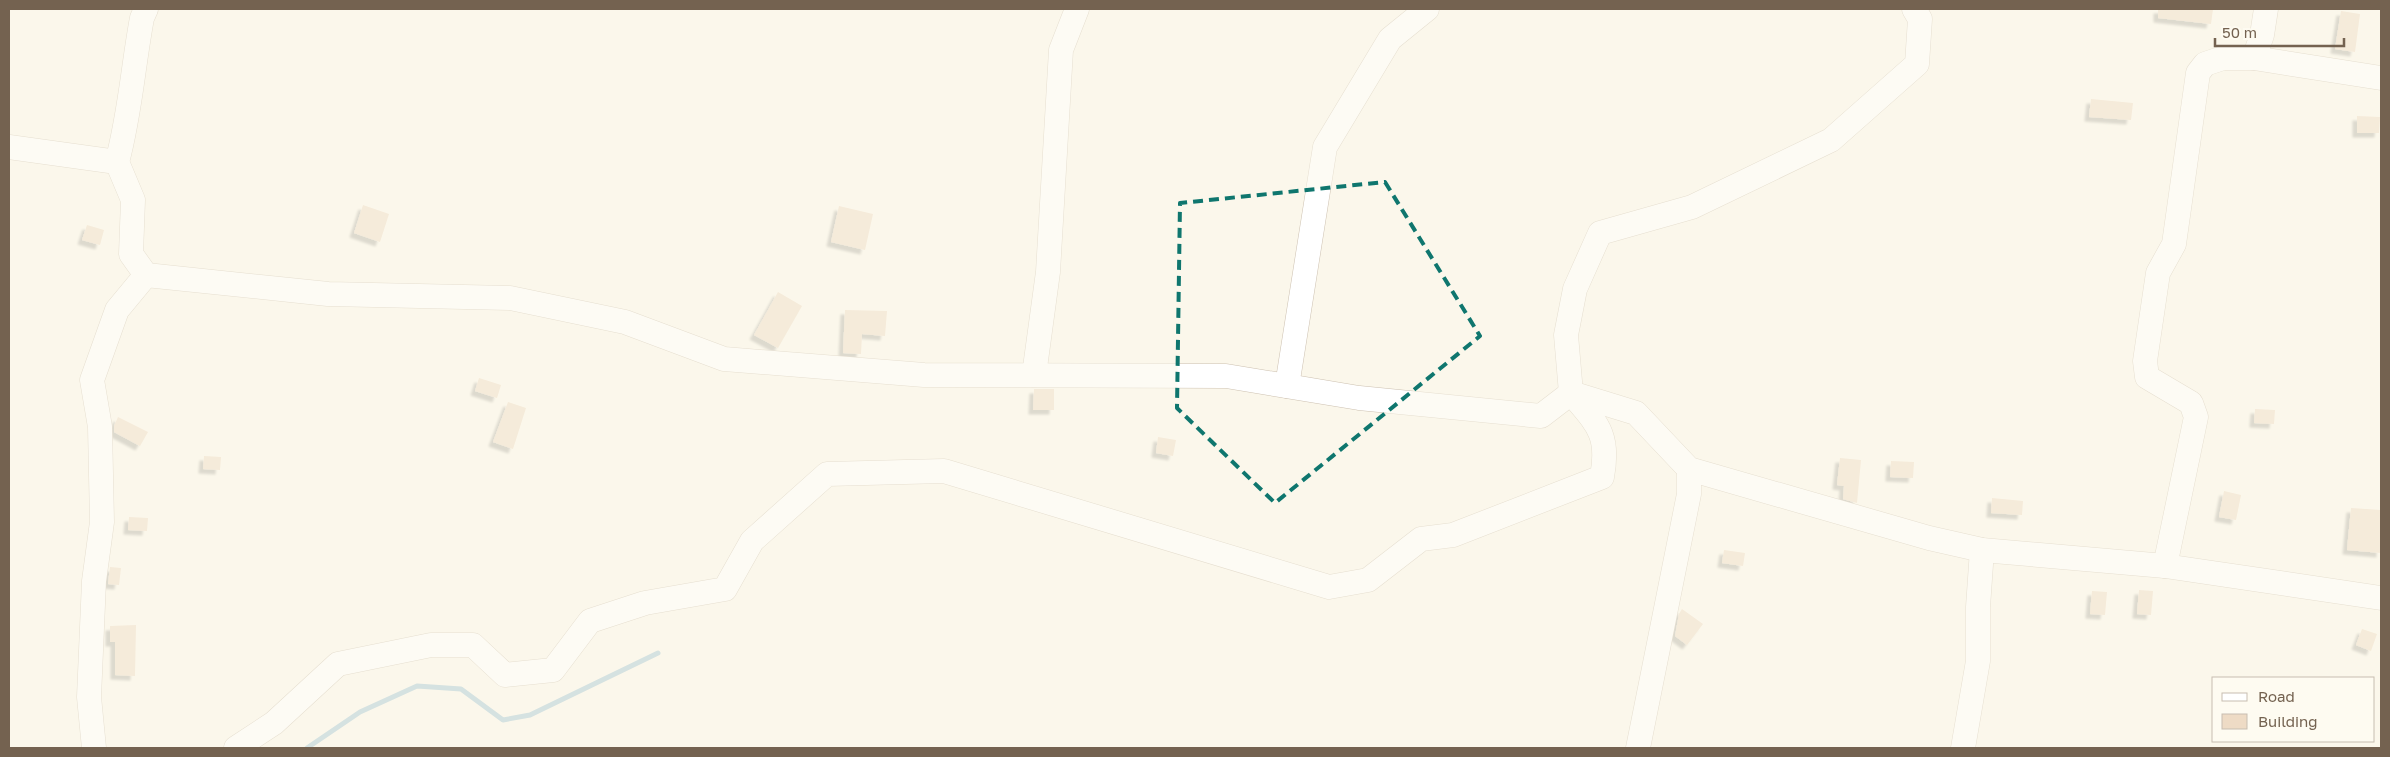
<svg xmlns="http://www.w3.org/2000/svg" width="2390" height="757" font-family="'Golos Text',sans-serif">
	<defs>
		<filter id="shadow"><feDropShadow dx="-4.5" dy="4.5" stdDeviation="1" flood-color="#0004"/></filter>
	</defs>
	<rect width="100%" height="100%" fill="#fbf7eb"/>
	<g fill="none" stroke-linecap="round" stroke-linejoin="round">
		<polyline stroke="#a7c7d4" stroke-width="5" points="307,748 360,712 417,686 461,689 503,720 530,715 658,653"/>
	</g>
	<g fill="#eedbc5" filter="url(#shadow)">
		<polygon points="2158,9 2213,9 2211,24 2158,18"/>
		<polygon points="2341,11 2360,14 2355,52 2335,49"/>
		<polygon points="2091,99 2133,103 2131,120 2089,117"/>
		<polygon points="2357,116 2380,117 2379,133 2357,133"/>
		<polygon points="363,205 389,214 380,242 354,233"/>
		<polygon points="839,206 873,214 865,250 831,242"/>
		<polygon points="87,225 104,230 100,245 82,240"/>
		<polygon points="778,292 802,306 778,348 754,335"/>
		<polygon points="845,310 887,311 885,336 862,334 861,354 843,353"/>
		<polygon points="479,378 501,385 497,398 475,391"/>
		<polygon points="1034,389 1054,389 1054,410 1033,410"/>
		<polygon points="508,402 526,408 513,449 493,442"/>
		<polygon points="2255,409 2275,410 2274,424 2254,423"/>
		<polygon points="118,417 148,432 140,446 114,432 114,426"/>
		<polygon points="1158,437 1176,440 1173,456 1156,453"/>
		<polygon points="204,456 221,457 220,470 203,469"/>
		<polygon points="1840,458 1861,460 1857,503 1843,499 1844,486 1837,485"/>
		<polygon points="1891,461 1914,462 1913,478 1890,477"/>
		<polygon points="2224,491 2241,495 2236,520 2219,517"/>
		<polygon points="1992,498 2023,501 2022,515 1991,513"/>
		<polygon points="2351,508 2381,510 2381,553 2347,550"/>
		<polygon points="129,517 148,518 147,531 128,530"/>
		<polygon points="1724,550 1745,553 1743,566 1722,563"/>
		<polygon points="110,567 121,568 119,585 108,584"/>
		<polygon points="2139,590 2153,591 2151,615 2137,614"/>
		<polygon points="2092,591 2107,592 2105,615 2090,614"/>
		<polygon points="1682,609 1703,624 1687,645 1675,636 1679,614"/>
		<polygon points="136,625 135,676 115,675 115,642 110,642 110,626"/>
		<polygon points="2362,629 2377,634 2371,651 2356,645"/>
	</g>
	<g fill="none" stroke-linecap="round" stroke-linejoin="round">
		<defs>
			<g id="minor">
				<polyline points="1914,9 1920,19 1917,64 1831,140 1692,207 1600,233 1575,289 1566,335 1571,393 1636,413 1689,469 1929,538 1982,550 2165,566 2381,598"/>
				<polyline points="2254,58 2262,35 2266,9"/>
				<path d="M9,147L117,162L133,200L131,254L146,275L328,294L510,298L625,322L724,359L924,375L1226,376L1359,398L1541,416L1571,393C1597,424 1610,434 1602,477L1453,535L1421,539L1368,580L1329,587L944,471L827,474L752,541L725,589L645,603L590,621L553,670L505,675L473,645H431L338,664L274,723L236,748"/>
				<path d="M117,162C130,115 133,66 142,18L146,9"/>
				<polyline points="1034,375 1048,272 1061,50 1077,9"/>
				<polyline points="1287,386 1325,147 1390,39 1427,9"/>
				<polyline points="2165,566 2196,417 2191,403 2147,377 2145,361 2158,273 2174,244 2198,73 2205,64 2223,58 2254,58 2381,78"/>
				<polyline points="94,748 89,697 94,581 102,522 100,427 92,380 117,310 146,275"/>
				<polyline points="1638,748 1689,494 1689,469"/>
				<polyline points="1963,748 1978,661 1978,607 1982,550"/>
			</g>
		</defs>
		<use href="#minor" stroke="#cdc1b1" stroke-width="25"/>
		<use href="#minor" stroke="#fff" stroke-width="24"/>
	</g>
	<path d="M0 0H2390V757H0ZM1385,182L1480,336L1275,503L1177,408L1180,203Z" fill="#fbf7eb" fill-opacity=".55" fill-rule="evenodd"/>
	<path fill="none" stroke="#0f766e" stroke-width="4" stroke-dasharray="10 6" stroke-linejoin="round" d="M1385,182L1480,336L1275,503L1177,408L1180,203Z"/>
	<rect width="2390" height="757" fill="none" stroke="#746250" stroke-width="20"/>
	<rect x="2212" y="677" width="162" height="65" fill="#fefbf1" stroke="#c7beb1"/>
	<rect x="2222" y="693" width="25" height="8" fill="#ffffff" stroke="#c7beb1"/>
	<text x="2258" y="702" font-size="15" fill="#746250">Road</text>
	<rect x="2222" y="714" width="25" height="15" fill="#eedbc5" stroke="#c7beb1"/>
	<text x="2258" y="727" font-size="15" fill="#746250">Building</text>
	<path d="M2215 38v8h129v-8" fill="none" stroke="#746250" stroke-width="2.5"/>
	<text x="2222" y="38" font-size="15" fill="#746250" stroke="#fefbf1" stroke-width="4" paint-order="stroke">50 m</text>
</svg>
